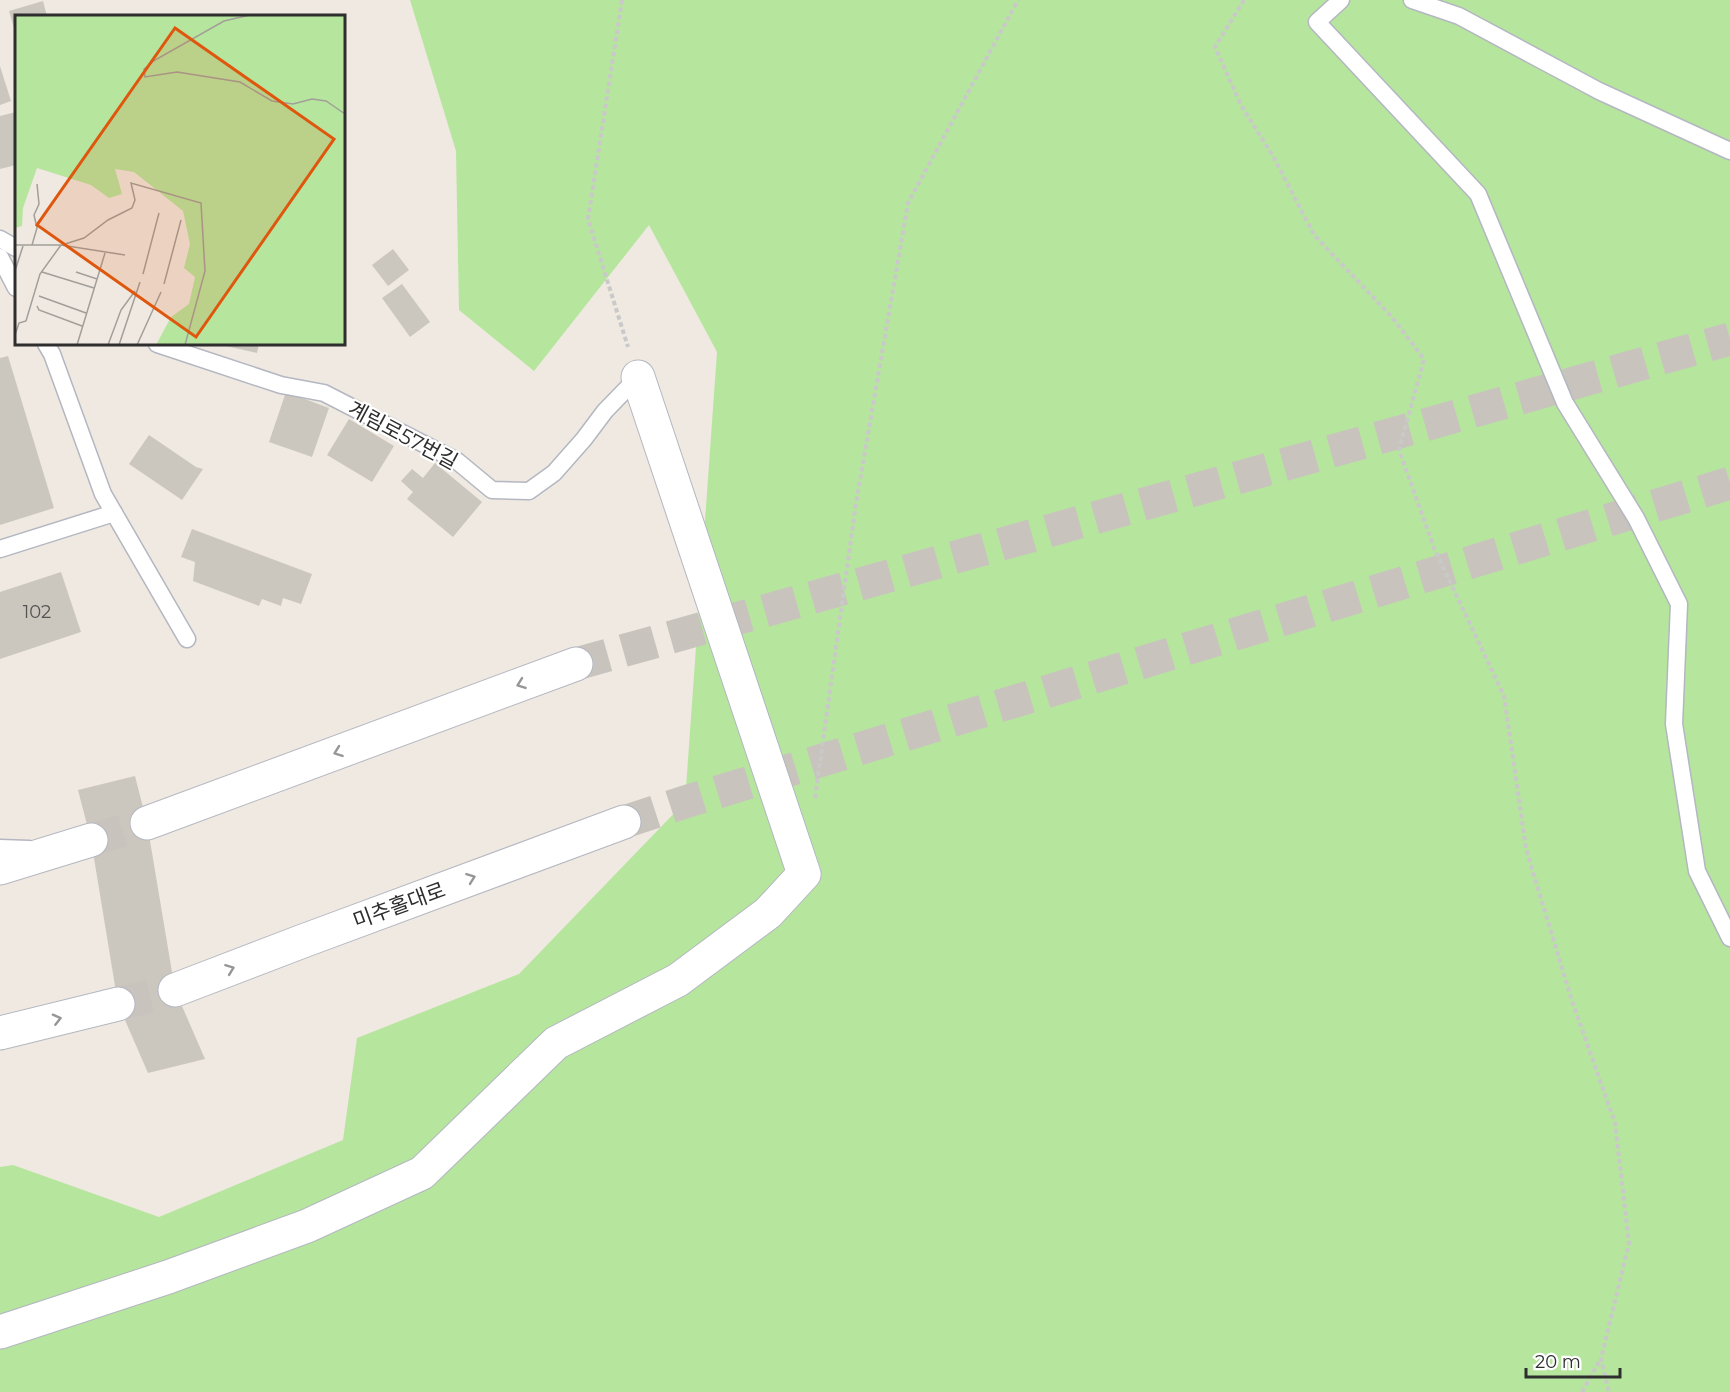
<svg xmlns="http://www.w3.org/2000/svg" width="1730" height="1392" font-family="Montserrat,'Noto Sans KR',sans-serif">
	<rect width="100%" height="100%" fill="#efe9e1"/>
	<polygon fill="#b6e59e" points="410,0 1730,0 1730,1392 0,1392 0,1167 13,1165 159,1217 343,1140 357,1038 519,974 685,802 717,352 649,225 534,371 459,310 456,151"/>
	<g fill="#cbc7bf">
		<polygon points="43,1 47,16 16,16 16,35 9,11"/>
		<polygon points="0,66 11,101 0,105"/>
		<polygon points="16,112 16,165 0,169 0,116"/>
		<polygon points="393,249 409,270 388,286 372,265"/>
		<polygon points="402,284 430,322 410,337 382,298"/>
		<polygon points="217,344 259,344 257,353"/>
		<polygon points="8,356 54,508 0,525 0,358"/>
		<polygon points="286,392 329,408 312,457 269,442"/>
		<polygon points="349,419 394,446 372,482 327,455"/>
		<polygon points="149,435 196,467 203,469 182,500 129,464"/>
		<polygon points="435,463 482,502 453,537 407,499 413,492 401,481 412,469 423,478"/>
		<polygon points="192,529 312,574 301,604 283,598 281,606 262,599 259,606 193,581 195,562 181,557"/>
		<polygon points="61,572 81,632 0,659 0,592"/>
		<polygon points="135,776 147,823 175,990 205,1059 148,1073 118,1004 91,840 78,790"/>
	</g>
	<g fill="none" stroke-linecap="round" stroke-linejoin="round">
		<g stroke="#c8c4bd" stroke-width="33" stroke-dasharray="33 16" stroke-linecap="butt">
			<polyline points="576,664 1730,339"/>
			<polyline points="624,822 685,802 1730,483"/>
			<polyline points="91,840 147,823"/>
			<polyline points="118,1004 175,990"/>
		</g>
		<defs>
			<g id="lane">
				<polyline points="1341,0 1317,22 1478,194 1565,403 1636,518 1679,604 1674,724 1697,871 1730,938"/>
				<polyline points="1412,0 1459,16 1599,91 1730,151"/>
				<polyline points="0,239 16,248"/>
				<polyline points="0,257 16,288"/>
				<polyline points="46,344 52,354 103,494 187,639"/>
				<polyline points="157,344 281,385 324,393 457,461 492,490 529,491 554,473 584,439 605,411 638,377"/>
				<polyline points="0,549 114,513"/>
				<polyline points="0,848 29,849"/>
			</g>
			<polyline id="street" points="0,1332 168,1277 307,1226 422,1173 556,1043 678,980 768,913 804,874 638,377"/>
			<g id="secondary">
				<polyline points="147,823 576,664"/>
				<polyline points="0,868 91,840"/>
				<polyline points="175,990 303,941 624,822"/>
				<polyline points="0,1033 118,1004"/>
			</g>
		</defs>
		<use href="#lane" stroke="#b4b7c1" stroke-width="19"/>
		<use href="#street" stroke="#b4b7c1" stroke-width="35"/>
		<use href="#secondary" stroke="#b4b7c1" stroke-width="35"/>
		<g stroke="#c9c9c9" stroke-width="4" stroke-dasharray="4.5 3" stroke-linecap="butt">
			<polyline points="622,0 588,219 628,347"/>
			<polyline points="1244,0 1215,47 1241,105 1273,156 1314,235 1391,316 1424,359 1399,450 1434,548 1504,696 1526,849 1572,1001 1615,1123 1629,1243 1601,1359 1609,1392"/>
			<polyline points="815,798 856,503 908,203 1018,0"/>
			<polyline points="1582,1392 1600,1360"/>
		</g>
		<use href="#lane" stroke="#fff" stroke-width="16"/>
		<use href="#street" stroke="#fff" stroke-width="33"/>
		<use href="#secondary" stroke="#fff" stroke-width="33"/>
	</g>
	<defs><path id="oneway-chevron" d="M-2-3.5L2.5 0L-2 3.5" fill="none" stroke-width="1.6" stroke-linecap="round" stroke-linejoin="round" transform="scale(1.5)"/></defs>
	<g stroke="#969696">
		<use href="#oneway-chevron" transform="translate(521 684) rotate(160)"/>
		<use href="#oneway-chevron" transform="translate(338 752) rotate(160)"/>
		<use href="#oneway-chevron" transform="translate(471 878) rotate(-20)"/>
		<use href="#oneway-chevron" transform="translate(230 969) rotate(-21)"/>
		<use href="#oneway-chevron" transform="translate(57 1019) rotate(-14)"/>
	</g>
	<g text-anchor="middle" dominant-baseline="central" stroke-width="4.5" stroke-linejoin="round" paint-order="stroke">
		<g font-size="18" fill="#555452">
			<text x="37" y="612">102</text>
		</g>
		<g font-size="21" fill="#2e2e2e" stroke="#fff">
			<text transform="translate(403 435) rotate(28)">계림로57번길</text>
			<text transform="translate(399 905) rotate(-20)">미추홀대로</text>
		</g>
	</g>
	<g transform="translate(15 15)">
		<rect width="330" height="330" fill="#efe9e1"/>
		<path d="M0,0H330V330H141L156,302L174,289L180,262L169,253L175,229L168,196L119,157L100,154L107,179L94,183L76,170L22,153L8,193L7,211L0,213Z" fill="#b6e59e"/>
		<path fill="none" stroke="#a29e99" stroke-width="1.5" d="M235,0L209,6L140,45L129,54L130,62L162,57L225,67L257,86L278,89L297,84L311,86L330,99M0,230H46L110,240M17,230L22,213L19,200L24,189L22,169M47,230L69,223L93,205L117,193L120,185L116,168L186,188L190,256L170,330M0,256L8,231M27,257L79,273M61,257L82,264M128,259L144,198M149,269L166,205M24,281L71,298M22,291L24,295L67,311M0,320L4,308L11,306L25,259L46,230M62,330L90,238M93,330L106,295L120,276M104,330L125,267M122,330L146,277"/>
		<path fill="#df570e" fill-opacity="0.15" stroke="#df570e" stroke-width="3" d="M160,13L319,124L181,322L22,210Z"/>
		<rect width="330" height="330" fill="none" stroke="#2e2e2e" stroke-width="3"/>
	</g>
	<path d="M1526 1368v9h94v-9" fill="none" stroke="#2e2e2e" stroke-width="3"/>
	<text x="1535" y="1368" font-size="18" fill="#2e2e2e" stroke="#ffffff" stroke-width="4.5" paint-order="stroke">20 m</text>
</svg>
